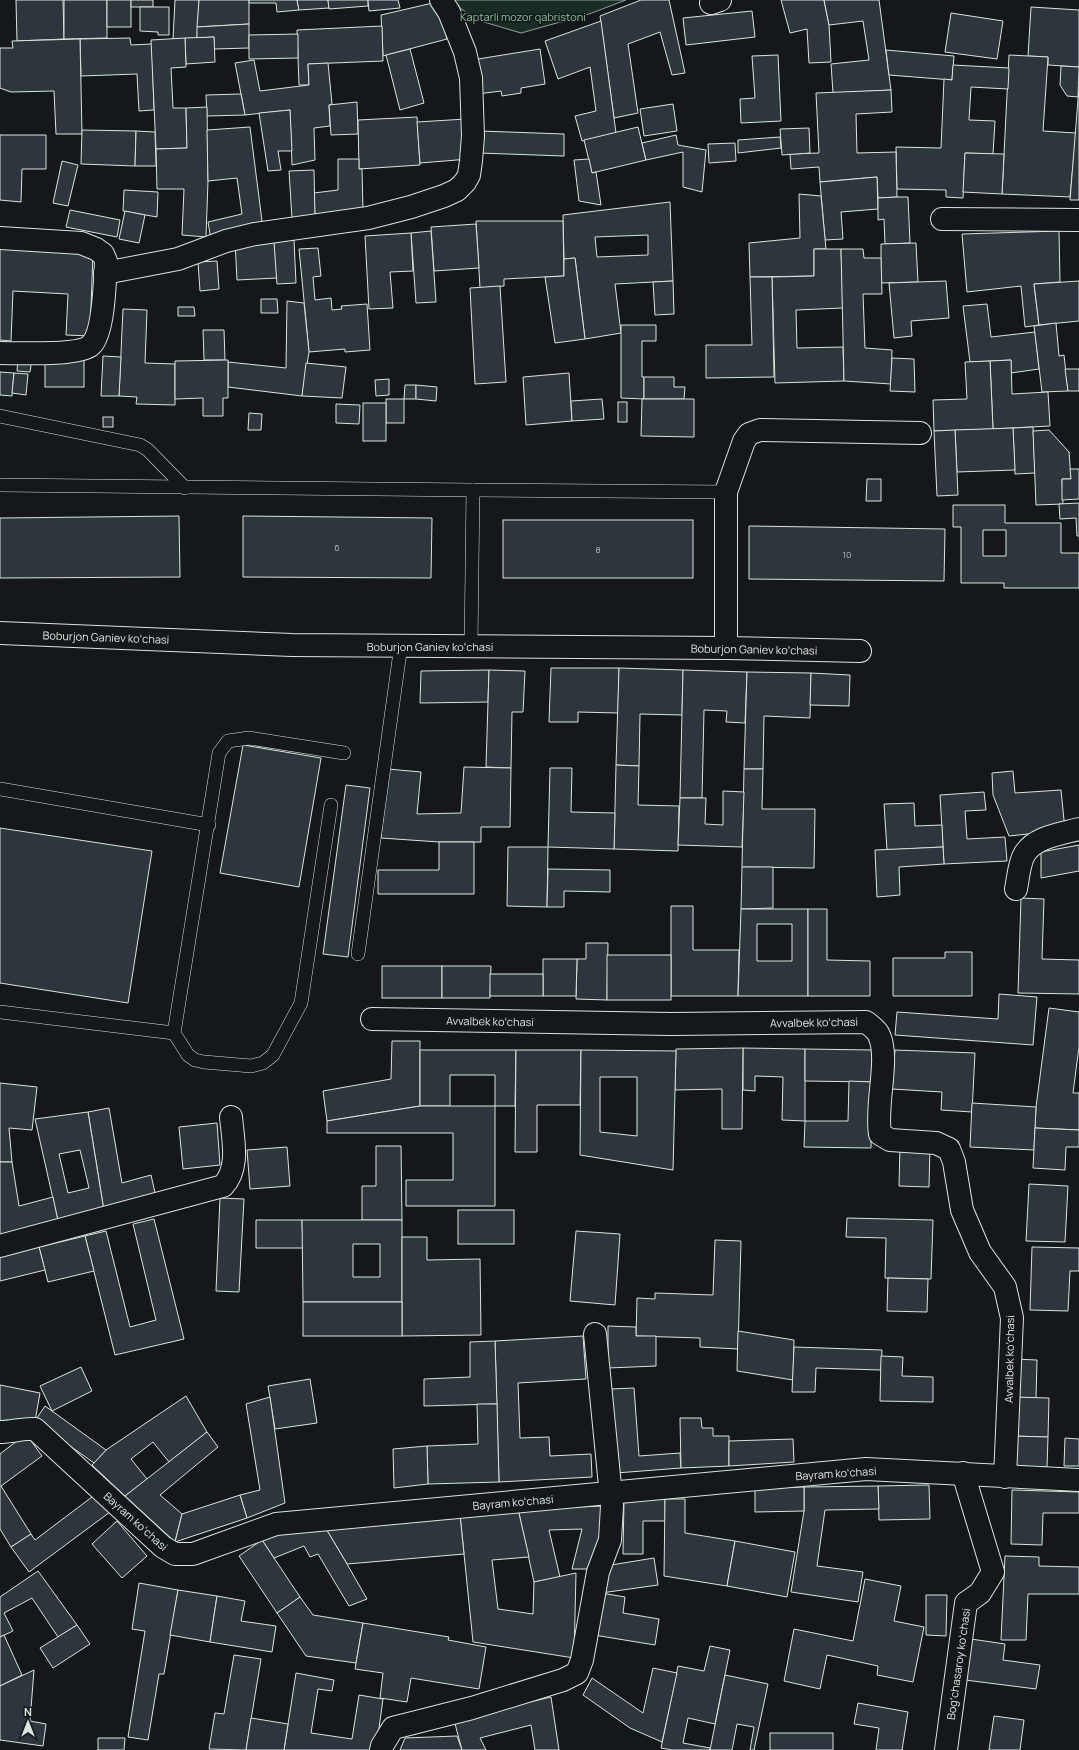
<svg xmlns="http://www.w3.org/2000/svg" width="1079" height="1750" font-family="Manrope,sans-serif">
	<rect width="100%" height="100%" fill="#14181c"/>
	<polygon fill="#1a2d24" stroke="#939e99" points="449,0 626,0 589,14 521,33 477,20"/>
	<g fill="#2c363c" stroke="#d8e6dc" fill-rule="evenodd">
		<polygon points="16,0 63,0 64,39 17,41"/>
		<polygon points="64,0 107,0 107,38 64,39"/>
		<rect x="107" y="0" width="24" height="27"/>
		<rect x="131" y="0" width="22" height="7"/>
		<polygon points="175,0 199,0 197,38 173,39"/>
		<polygon points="199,0 249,0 249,24 197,27"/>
		<polygon points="249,0 297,0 299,10 277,12 276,3 249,3"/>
		<polygon points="297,0 328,0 329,8 299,10"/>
		<polygon points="328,0 368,0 368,6 329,9"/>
		<polygon points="368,0 398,0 400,8 369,11"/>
		<polygon points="641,0 669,0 685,73 672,75 660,32 628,44 638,113 614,118 600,16"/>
		<polygon points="781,0 824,0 829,25 831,62 809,63 807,29 790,33"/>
		<polygon points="824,0 879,0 891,90 833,93 831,64 869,60 863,21 829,25"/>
		<polygon points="437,2 447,39 383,56 381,15"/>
		<polygon points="140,7 169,7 169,35 158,35 158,32 140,31"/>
		<polygon points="1031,7 1079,10 1079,67 1048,65 1048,57 1028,56"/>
		<polygon points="752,11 755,37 686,45 683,18"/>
		<polygon points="951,13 1003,21 997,59 945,52"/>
		<polygon points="601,21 616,133 582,141 575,116 596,111 590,67 558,79 545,41"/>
		<polygon points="249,24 249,48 214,49 214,37 197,38 197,27"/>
		<polygon points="382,26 383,61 308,64 309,85 299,85 297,30"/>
		<polygon points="298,34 298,58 249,59 249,35"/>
		<polygon points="214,37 215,62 186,64 185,38"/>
		<polygon points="130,38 131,45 152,44 154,110 139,111 137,74 81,76 80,39"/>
		<polygon points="185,38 186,67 171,68 173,108 186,108 187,148 156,149 151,40"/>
		<polygon points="80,39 82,134 56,134 54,91 11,92 0,88 0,48 13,48 12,41"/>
		<polygon points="410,49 424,103 400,110 386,55"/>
		<polygon points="540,49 545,84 521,88 521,93 502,96 501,91 477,94 472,60"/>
		<polygon points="886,50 954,56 952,80 889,75"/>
		<polygon points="778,55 781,121 741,123 740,99 755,98 752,56"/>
		<polygon points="1009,55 1048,57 1043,131 1076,133 1070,197 1002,194"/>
		<polygon points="254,60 260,91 309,85 308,64 328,63 332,104 329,105 330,126 314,128 315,160 292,165 290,110 245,115 235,63"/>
		<polygon points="953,65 1009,68 1008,89 971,87 969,120 995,121 993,154 965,153 963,198 946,197 946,190 897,189 896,147 941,148 944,79 952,80"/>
		<polygon points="1061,66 1079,67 1078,97 1067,96 1060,85"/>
		<polygon points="1079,87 1079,200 1070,200"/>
		<polygon points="891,90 892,112 856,114 857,153 896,152 897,197 878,198 877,177 820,182 819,167 791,169 790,154 819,153 816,93"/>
		<polygon points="241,94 245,115 207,116 206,95"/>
		<polygon points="357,102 358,134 331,135 329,105"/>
		<polygon points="673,104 677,131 644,136 640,109"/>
		<polygon points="207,107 208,181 206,237 182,235 184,189 157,189 156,149 187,148 186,108"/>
		<polygon points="290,110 292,151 278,151 281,170 268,171 259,113"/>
		<polygon points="417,117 420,165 359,169 358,120"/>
		<polygon points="466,119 469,159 420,163 417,122"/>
		<polygon points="250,127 263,229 211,240 208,222 242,214 237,178 208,181 207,130"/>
		<polygon points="638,127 646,160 592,173 584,140"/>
		<polygon points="809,128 810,153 782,155 780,129"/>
		<polygon points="82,130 136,131 135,166 81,164"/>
		<polygon points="136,131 155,132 156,166 135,166"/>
		<polygon points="480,131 564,134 564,156 479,153"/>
		<polygon points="0,135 46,135 46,169 22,169 21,202 0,200"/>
		<polygon points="676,135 678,145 706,150 702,192 683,187 683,152 646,160 642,143"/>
		<polygon points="780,137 781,148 738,153 738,140"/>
		<polygon points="735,143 736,161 709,163 708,144"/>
		<polygon points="965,153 1004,154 1002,194 963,192"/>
		<polygon points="338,159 359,159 359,169 362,169 363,211 315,218 314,193 338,190"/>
		<polygon points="589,159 592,173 596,172 601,205 579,201 574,160"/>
		<polygon points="62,161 78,165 68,206 53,203"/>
		<polygon points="314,170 315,218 292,219 289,171"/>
		<polygon points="877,177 878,209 841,212 843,239 825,240 820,182"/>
		<polygon points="124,190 158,192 157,217 123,211"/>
		<polygon points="799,194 821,196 826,249 814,249 814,276 750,277 749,243 800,238"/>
		<polygon points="897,197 908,197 910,243 885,244 884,219 878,220 878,198"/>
		<path d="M670,202L673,281L615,284L621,333L585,339L575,258L564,259L563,215ZM648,235V255L597,257L595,237Z"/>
		<polygon points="70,210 120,220 117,237 66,227"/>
		<polygon points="125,211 145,215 139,243 119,239"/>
		<polygon points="476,221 563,221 564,276 504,279 504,286 480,288"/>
		<polygon points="476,224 479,268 434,271 431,227"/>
		<polygon points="431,231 436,302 416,303 411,233"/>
		<polygon points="1059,231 1060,282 1034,284 1039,325 1025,327 1021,286 967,292 962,234"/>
		<polygon points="411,233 413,271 390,272 393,308 369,309 365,236"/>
		<polygon points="274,238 277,278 237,280 235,241"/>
		<polygon points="294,240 296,283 277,284 274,242"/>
		<polygon points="916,243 918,282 881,283 881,244"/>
		<polygon points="0,248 93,252 90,336 66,335 68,294 13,291 11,341 0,340"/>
		<polygon points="318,248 321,276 313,277 315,300 331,298 332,310 342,309 341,306 367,304 370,350 345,352 345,349 309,352 299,249"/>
		<polygon points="814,249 841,249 843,308 796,310 797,348 843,347 844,381 775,383 772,277 814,276"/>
		<polygon points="841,249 863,249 864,258 881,258 882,294 863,294 865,348 892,350 891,384 844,381"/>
		<polygon points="575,258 585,339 555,343 545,277 564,276 564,259"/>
		<polygon points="217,261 219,289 200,291 198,262"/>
		<polygon points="750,277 772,277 774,377 706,378 706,345 752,345"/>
		<polygon points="673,281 674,314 655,315 653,282"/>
		<polygon points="946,281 949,318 911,321 912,336 894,338 889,283"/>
		<polygon points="1079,281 1079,321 1039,325 1034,284"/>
		<polygon points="500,286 506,382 475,384 470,288"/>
		<polygon points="261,299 277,299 278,313 261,313"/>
		<polygon points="287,301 304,303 309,352 302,396 228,387 228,362 286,368"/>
		<polygon points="987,304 991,337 1035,332 1039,369 1011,373 1011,360 970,362 963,306"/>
		<polygon points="178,307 194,307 195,316 178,316"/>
		<polygon points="123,309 147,310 145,363 175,364 175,405 136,404 137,397 119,396"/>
		<polygon points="1056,323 1059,356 1064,355 1068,391 1042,392 1034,326"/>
		<polygon points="621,325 656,325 656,341 642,341 642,377 644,377 644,399 621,398"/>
		<polygon points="203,330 224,330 225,360 204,360"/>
		<polygon points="103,356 121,357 119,396 101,396"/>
		<polygon points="18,357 32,358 30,372 17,371"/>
		<polygon points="892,358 914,359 915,392 890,391"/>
		<rect x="45" y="359" width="39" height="28"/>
		<polygon points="228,360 228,398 223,398 223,416 203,416 203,398 175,399 175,361"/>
		<polygon points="1011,360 1012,394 1048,392 1050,426 993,429 990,361"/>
		<polygon points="990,361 993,429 934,431 933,400 967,399 965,362"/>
		<polygon points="306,363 346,367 342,398 302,396"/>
		<polygon points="1065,369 1079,369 1079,391 1068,391"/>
		<polygon points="0,372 14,373 12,396 0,395"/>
		<polygon points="14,373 28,374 26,395 12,393"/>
		<polygon points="569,373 572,421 526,425 523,377"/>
		<polygon points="644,377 674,377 674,387 685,387 684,399 644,399"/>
		<polygon points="389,379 389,395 376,396 375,380"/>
		<polygon points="405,385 416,385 416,399 404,399"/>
		<polygon points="416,385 437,387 436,401 416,399"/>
		<rect x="386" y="399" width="18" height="24"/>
		<polygon points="602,399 604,419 572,421 571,401"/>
		<polygon points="642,399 694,399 694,437 641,436"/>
		<rect x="618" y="402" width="9" height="20"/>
		<rect x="363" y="403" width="23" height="38"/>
		<polygon points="336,404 360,405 359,424 336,423"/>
		<polygon points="249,413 262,414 261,430 248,430"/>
		<rect x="103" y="417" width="10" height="10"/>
		<polygon points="1033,427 1035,473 1015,474 1013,428"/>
		<polygon points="1013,428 1015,470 957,472 955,430"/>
		<polygon points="955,430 958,495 937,496 934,431"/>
		<polygon points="1049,430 1069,452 1071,479 1062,479 1063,504 1036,505 1033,431"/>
		<polygon points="1070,469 1079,469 1079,499 1062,500 1062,479 1071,479"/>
		<polygon points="867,479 881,479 881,501 866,501"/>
		<polygon points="1079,503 1079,536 1077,536 1076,518 1060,519 1059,504"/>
		<path d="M953,505H1005V523H1061V553H1079V588H1004V583H961V527H953ZM983,530H1006V556H983Z"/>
		<polygon points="179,516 180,577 0,578 0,518"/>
		<polygon points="243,516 432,518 431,578 243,577"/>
		<rect x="503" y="520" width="190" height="58"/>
		<polygon points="749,526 945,529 944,581 749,579"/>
		<polygon points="551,668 619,668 618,713 578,712 578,722 549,722"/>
		<polygon points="619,668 683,670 682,715 640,714 639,766 616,765"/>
		<polygon points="489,670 488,702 420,703 421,671"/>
		<polygon points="489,670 525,671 523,712 512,712 511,768 486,767"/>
		<polygon points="683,670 747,672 745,723 726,722 727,711 704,710 702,798 680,798"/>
		<polygon points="747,672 811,673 810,718 764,716 763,769 744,769"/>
		<polygon points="811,673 850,675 849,706 810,705"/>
		<polygon points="243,745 321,758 299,887 220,873"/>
		<polygon points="616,765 639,766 638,805 679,806 678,851 614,849"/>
		<polygon points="464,767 511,768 510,827 481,827 481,842 439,842 381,838 388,769 421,772 417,814 461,813"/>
		<polygon points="550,768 572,768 571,812 615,813 614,849 548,847"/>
		<polygon points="744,769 763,769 762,809 815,809 814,868 742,867"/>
		<polygon points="1013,771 1015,793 1061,790 1065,830 1009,836 993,795 992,773"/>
		<polygon points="346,785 370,788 348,957 323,954"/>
		<polygon points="723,791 744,792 742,847 678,845 680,798 706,798 705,824 723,825"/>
		<polygon points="984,792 986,810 965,811 967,839 1005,837 1007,861 944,864 940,795"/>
		<polygon points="914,803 915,826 942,825 943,847 887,850 884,804"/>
		<polygon points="0,828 152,851 128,1003 0,983"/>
		<polygon points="439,842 474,842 474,894 378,894 378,870 439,870"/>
		<polygon points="1079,845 1079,871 1041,878 1041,852"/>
		<polygon points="508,847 548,847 547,907 507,906"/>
		<polygon points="943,847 944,864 899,867 900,895 877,897 875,850"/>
		<polygon points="742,867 773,867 773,908 741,909"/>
		<polygon points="548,869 610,870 610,892 564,891 564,907 547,907"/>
		<polygon points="1021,898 1044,899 1042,959 1079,960 1079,994 1018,993"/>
		<polygon points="671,906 693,906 693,950 739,950 738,996 671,996"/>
		<path d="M741,909H808V996H738ZM757,924H792V961H757Z"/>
		<polygon points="808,909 827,909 827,960 870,961 870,996 808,996"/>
		<polygon points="586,943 608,943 607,1000 576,999 577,959 586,959"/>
		<polygon points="945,952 972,952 972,996 893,996 893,958 945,958"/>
		<rect x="607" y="955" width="64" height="45"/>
		<polygon points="543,959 577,959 576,996 543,996"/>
		<rect x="382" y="966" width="60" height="32"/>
		<polygon points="442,966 491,966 490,998 442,998"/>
		<rect x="490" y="974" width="53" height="22"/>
		<polygon points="999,994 1037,997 1033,1045 895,1035 897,1012 998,1019"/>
		<polygon points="1049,1008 1079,1012 1079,1047 1073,1093 1079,1093 1079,1130 1035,1128 1036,1107"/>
		<polygon points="392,1041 420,1041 420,1106 327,1121 323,1091 391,1079"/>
		<polygon points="743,1048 805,1049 805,1121 782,1120 783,1077 755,1076 755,1091 743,1090"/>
		<polygon points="743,1048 742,1129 722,1129 722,1089 675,1090 676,1049"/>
		<polygon points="805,1049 872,1050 872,1082 805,1081"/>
		<polygon points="420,1050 516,1050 515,1106 495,1106 495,1075 450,1075 450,1106 420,1106"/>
		<polygon points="516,1050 581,1050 580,1105 537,1105 537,1152 515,1152"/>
		<path d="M581,1050L676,1051L673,1170L580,1155ZM600,1077H637V1136L600,1132Z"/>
		<polygon points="895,1050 975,1053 972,1112 941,1110 942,1092 892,1089"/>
		<polygon points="849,1081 872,1082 871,1148 804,1147 805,1121 848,1121"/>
		<polygon points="0,1083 37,1087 32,1130 9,1128 12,1162 0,1162"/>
		<polygon points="972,1103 1036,1107 1034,1150 970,1147"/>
		<polygon points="420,1106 495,1106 495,1206 406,1206 406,1180 453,1180 453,1133 327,1133 327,1121"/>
		<polygon points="109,1108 122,1183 151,1175 156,1197 104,1211 88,1112"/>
		<path d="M88,1112L104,1211L58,1221L35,1119ZM80,1150L89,1188L68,1193L59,1154Z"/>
		<polygon points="217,1123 220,1165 183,1169 179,1127"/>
		<polygon points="1035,1128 1079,1130 1079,1147 1066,1147 1065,1170 1033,1168"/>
		<polygon points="900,1145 930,1146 929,1187 899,1186"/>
		<polygon points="376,1146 401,1146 402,1220 362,1220 362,1186 376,1186"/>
		<polygon points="287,1147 290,1186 250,1189 247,1150"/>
		<polygon points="0,1162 12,1162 19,1206 53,1197 58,1221 0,1236"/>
		<polygon points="1029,1184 1068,1186 1065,1242 1026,1241"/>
		<polygon points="220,1198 244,1199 239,1292 216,1291"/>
		<rect x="458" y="1210" width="56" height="34"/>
		<polygon points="847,1218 933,1220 931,1279 885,1278 886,1238 846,1237"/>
		<polygon points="154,1219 184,1339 115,1355 85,1236 106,1231 130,1327 156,1320 133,1224"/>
		<polygon points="256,1220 302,1220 303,1248 256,1248"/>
		<path d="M302,1220H402V1302H303ZM353,1244H380V1277H353Z"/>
		<polygon points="576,1231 620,1234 615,1305 570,1301"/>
		<polygon points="85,1236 94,1271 48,1282 39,1247"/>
		<polygon points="402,1237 427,1237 427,1260 480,1259 481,1335 402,1336"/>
		<polygon points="715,1240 741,1241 738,1349 700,1347 700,1338 636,1336 637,1298 655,1299 655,1293 713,1295"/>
		<polygon points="39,1247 45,1270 0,1281 0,1257"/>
		<polygon points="1032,1247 1079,1248 1079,1271 1070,1271 1068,1311 1030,1310"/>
		<polygon points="888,1278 928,1279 927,1312 887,1311"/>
		<rect x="303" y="1302" width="99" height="34"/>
		<polygon points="608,1326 636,1327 636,1336 656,1336 656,1366 608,1368"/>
		<polygon points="738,1331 794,1340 793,1380 737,1371"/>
		<polygon points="583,1336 586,1379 518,1383 520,1438 549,1437 550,1456 591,1454 592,1477 499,1482 495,1341"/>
		<polygon points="495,1341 497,1404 424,1406 424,1379 470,1377 470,1342"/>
		<polygon points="794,1347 882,1350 881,1370 816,1368 815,1392 792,1392"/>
		<polygon points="881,1356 903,1357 902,1376 933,1377 933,1402 880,1401"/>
		<polygon points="1014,1359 1037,1360 1036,1398 1013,1397"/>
		<polygon points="81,1367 92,1391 52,1411 40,1386"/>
		<polygon points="310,1379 317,1423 275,1429 268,1386"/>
		<polygon points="0,1385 40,1393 35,1421 0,1426"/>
		<polygon points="634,1388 639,1456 680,1453 681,1468 616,1473 610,1389"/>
		<polygon points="186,1396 207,1432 169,1462 153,1442 131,1459 147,1479 125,1496 92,1465 106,1450"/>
		<polygon points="270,1397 285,1503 247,1518 240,1495 260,1490 246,1404"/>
		<polygon points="1013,1397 1049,1398 1048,1437 1012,1436"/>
		<polygon points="477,1404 497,1404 499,1482 428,1484 427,1446 478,1444"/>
		<polygon points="45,1406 52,1411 106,1450 94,1463 35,1421"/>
		<polygon points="680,1418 701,1418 702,1428 713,1428 713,1436 729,1436 729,1466 681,1468"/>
		<polygon points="207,1432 218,1447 160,1495 182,1514 175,1542 125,1496"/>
		<polygon points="26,1434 42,1456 1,1486 31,1534 11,1547 0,1529 0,1454"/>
		<polygon points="1012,1436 1048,1437 1047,1467 1012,1466"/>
		<polygon points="1065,1438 1079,1439 1079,1466 1064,1466"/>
		<polygon points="793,1439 794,1462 729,1466 729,1441"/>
		<polygon points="427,1446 428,1484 394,1488 393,1449"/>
		<polygon points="929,1485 930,1519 879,1520 878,1486"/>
		<polygon points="878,1486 879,1509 825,1510 817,1566 863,1572 858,1602 791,1592 804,1511 804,1487"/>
		<polygon points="804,1487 804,1511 755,1512 755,1488"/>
		<polygon points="1012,1490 1079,1492 1079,1513 1043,1513 1042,1545 1011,1544"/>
		<polygon points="96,1494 110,1512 29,1572 11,1547 31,1534 35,1540"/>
		<polygon points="240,1495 247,1518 175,1542 182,1514"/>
		<polygon points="624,1499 665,1499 665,1521 643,1521 643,1554 623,1554"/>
		<polygon points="665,1499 685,1499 685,1533 735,1541 727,1586 664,1576"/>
		<polygon points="606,1506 594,1569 572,1569 582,1529 549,1530 560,1577 534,1582 518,1509"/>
		<polygon points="518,1509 529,1557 492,1560 498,1609 533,1614 534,1582 576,1573 574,1658 473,1642 460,1515"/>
		<polygon points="460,1515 464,1554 347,1564 325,1527"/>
		<polygon points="117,1521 147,1556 122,1578 92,1544"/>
		<polygon points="325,1527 347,1564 367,1599 349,1606 318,1554 310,1557 304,1546 274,1558 262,1540 288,1529"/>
		<polygon points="262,1540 300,1597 277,1613 239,1556"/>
		<polygon points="735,1541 795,1552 787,1597 727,1586"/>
		<polygon points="1005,1556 1039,1557 1039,1566 1079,1567 1079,1594 1028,1594 1026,1640 1001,1640"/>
		<polygon points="654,1558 658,1585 601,1593 611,1565"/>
		<polygon points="38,1571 77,1625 58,1637 32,1598 4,1613 13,1631 0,1637 0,1597"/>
		<polygon points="865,1579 901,1586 894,1621 924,1627 913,1682 877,1675 878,1666 827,1655 820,1689 784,1681 794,1629 853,1641"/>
		<polygon points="139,1583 178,1590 164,1674 159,1674 148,1740 128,1737 145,1631 132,1629"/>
		<polygon points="178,1590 217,1596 210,1642 170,1635"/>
		<polygon points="601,1593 625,1597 623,1613 659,1619 655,1645 594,1635"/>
		<polygon points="926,1595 947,1595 946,1636 926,1635"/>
		<polygon points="217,1596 245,1601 241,1621 276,1626 272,1652 210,1642"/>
		<polygon points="300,1597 313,1615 363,1623 356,1663 306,1656 277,1613"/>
		<polygon points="363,1623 449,1637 448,1640 486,1647 479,1689 411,1678 407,1702 380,1698 383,1673 355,1669"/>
		<polygon points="77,1625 90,1644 53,1668 40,1648"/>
		<polygon points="4,1635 22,1675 0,1686 0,1637"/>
		<polygon points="971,1639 1005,1644 1003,1660 1040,1665 1036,1689 965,1680"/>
		<polygon points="710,1646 730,1650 715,1724 688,1718 683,1743 710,1748 710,1750 672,1750 661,1748 678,1666 704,1671"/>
		<polygon points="234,1655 261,1659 246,1750 209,1749 215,1713 224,1714"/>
		<polygon points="653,1668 677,1673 662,1742 630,1728 583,1695 592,1678 643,1713"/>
		<polygon points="34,1670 30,1721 46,1724 43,1746 0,1740 0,1686"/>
		<polygon points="296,1673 334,1680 332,1691 318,1689 311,1733 352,1739 359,1695 383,1699 376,1750 284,1750"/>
		<polygon points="725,1675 768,1684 754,1750 750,1750 754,1727 737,1724 732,1750 710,1750"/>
		<polygon points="551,1697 559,1750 535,1750 531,1725 480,1738 486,1750 462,1750 454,1720"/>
		<polygon points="858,1703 908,1712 902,1750 876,1750 879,1728 854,1724"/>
		<polygon points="994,1716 1024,1720 1020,1750 989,1750"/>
		<polygon points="251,1718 288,1724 284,1750 246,1750"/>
		<rect x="770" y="1733" width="63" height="17"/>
		<polygon points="457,1736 462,1750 400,1750 405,1738"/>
		<polygon points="98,1738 125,1738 124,1750 98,1750"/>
	</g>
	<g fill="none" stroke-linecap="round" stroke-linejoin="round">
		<defs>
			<g id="lane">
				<polyline points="0,416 140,445 148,450 185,488"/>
				<polyline points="0,485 473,490 471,646"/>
				<polyline points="473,490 726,492"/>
				<polyline points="0,789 209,825"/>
				<polyline points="358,954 401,645"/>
				<polyline points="0,1012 174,1033 188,1055 195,1060 204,1062 251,1066 263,1063 273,1055 301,1003 331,805"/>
				<polyline points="174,1033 219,753 228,741 249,738 344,753"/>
			</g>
			<g id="street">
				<polyline points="711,3 720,0"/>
				<polyline points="942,219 1079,220"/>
				<path d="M0,238L81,243L96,249L103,254L106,261C105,280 104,333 91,345C80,356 18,353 0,353"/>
				<polyline points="105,273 178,259 226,241 255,234 368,218 411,207 444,196 457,190 465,182 469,175 471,161 473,136 471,78 465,52 449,12 441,0"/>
				<polyline points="0,633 292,645 726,648 860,651"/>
				<polyline points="726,648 726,492 744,441 749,434 760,430 920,433"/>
				<path d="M1016,889C1018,879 1019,864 1024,855C1034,837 1060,834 1079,829"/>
				<path d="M372,1019L671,1024L866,1022C870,1025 877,1030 879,1035C890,1059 875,1104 880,1134L890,1140L936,1143L949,1149L954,1162L962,1210L980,1252L1005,1287L1012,1318L1005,1477"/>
				<path d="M0,1246L223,1186C240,1168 233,1140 231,1117"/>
				<path d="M0,1432C12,1432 24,1428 35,1429L163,1547L175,1554H193L276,1524L866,1469L1079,1480"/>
				<polyline points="381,1750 382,1746 393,1728 472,1708 563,1680 577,1673 582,1660 598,1572 610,1540 612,1506 595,1334"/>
				<polyline points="946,1750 966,1603 980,1593 993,1572 963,1473"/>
			</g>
		</defs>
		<use href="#lane" stroke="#d8e6dc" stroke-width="14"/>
		<use href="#street" stroke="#d8e6dc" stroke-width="24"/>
		<use href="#lane" stroke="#14181c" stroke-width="13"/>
		<use href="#street" stroke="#14181c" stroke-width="22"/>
	</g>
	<g text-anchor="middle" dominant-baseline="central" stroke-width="3" stroke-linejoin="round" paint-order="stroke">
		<g font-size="9" fill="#adbab4">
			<text x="337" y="547">6</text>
			<text x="598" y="549">8</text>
			<text x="847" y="554">10</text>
		</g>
		<g font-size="11" fill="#8ac095" stroke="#14181c">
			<text x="523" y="16">Kaptarli mozor qabristoni</text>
		</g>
		<g font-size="11" fill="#d8e6dc" stroke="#14181c">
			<text transform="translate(106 637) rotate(2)">Boburjon Ganiev koʻchasi</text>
			<text x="430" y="646">Boburjon Ganiev koʻchasi</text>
			<text transform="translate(754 649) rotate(1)">Boburjon Ganiev koʻchasi</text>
			<text transform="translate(490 1021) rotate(1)">Avvalbek koʻchasi</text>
			<text transform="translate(814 1022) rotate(-1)">Avvalbek koʻchasi</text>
			<text transform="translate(1009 1359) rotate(-89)">Avvalbek koʻchasi</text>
			<text transform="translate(836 1473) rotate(-4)">Bayram koʻchasi</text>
			<text transform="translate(513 1502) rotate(-5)">Bayram koʻchasi</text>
			<text transform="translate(136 1521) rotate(42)">Bayram koʻchasi</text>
			<text transform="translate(958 1664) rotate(-82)">Bogʻchasaroy koʻchasi</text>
		</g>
	</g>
	<g transform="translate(28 1722)" stroke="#14181c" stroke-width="3" paint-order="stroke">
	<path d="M0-3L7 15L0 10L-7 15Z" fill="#d8e6dc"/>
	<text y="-6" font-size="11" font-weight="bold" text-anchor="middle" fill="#d8e6dc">N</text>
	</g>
</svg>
